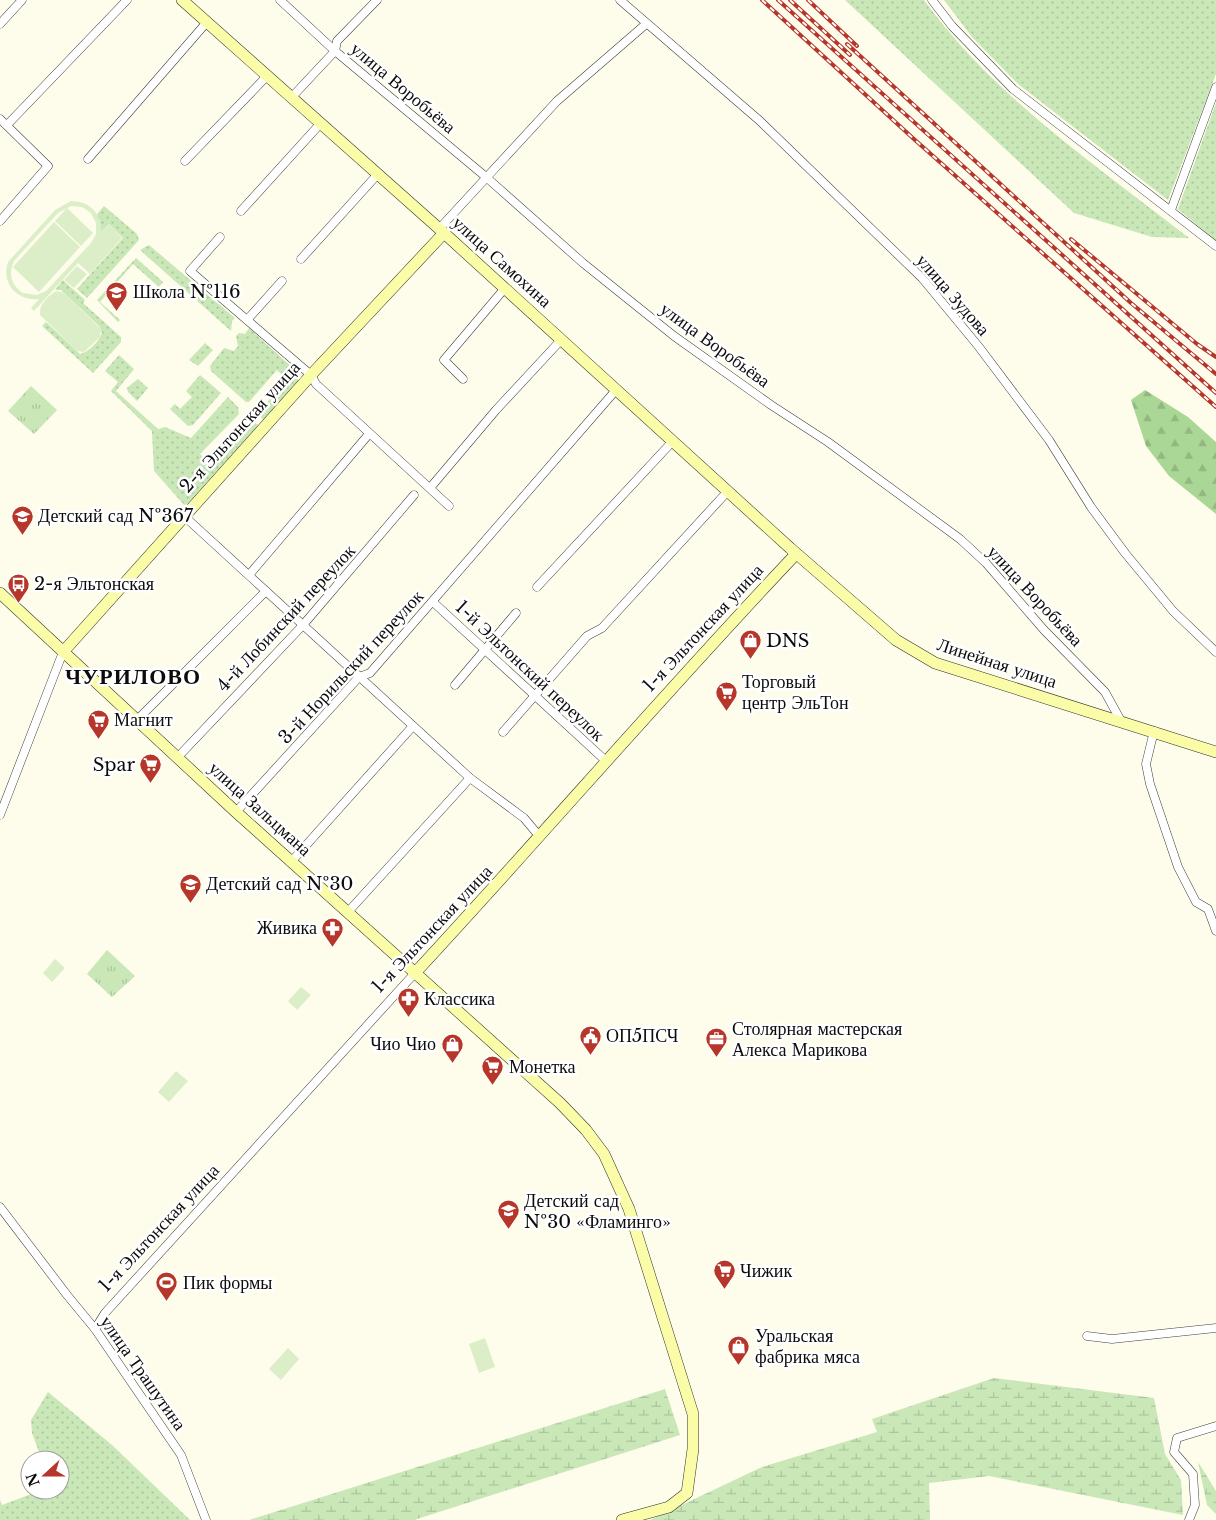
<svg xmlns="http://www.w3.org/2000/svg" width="1216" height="1520" font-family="'Libre Baskerville',serif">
	<defs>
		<pattern id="grass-dots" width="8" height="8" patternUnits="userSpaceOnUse" patternTransform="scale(1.25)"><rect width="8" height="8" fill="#c9e7b7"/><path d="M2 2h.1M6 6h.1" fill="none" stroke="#abc59c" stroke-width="1.8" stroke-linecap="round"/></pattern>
		<pattern id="forest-firs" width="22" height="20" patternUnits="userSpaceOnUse" patternTransform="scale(1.25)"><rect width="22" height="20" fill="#abd796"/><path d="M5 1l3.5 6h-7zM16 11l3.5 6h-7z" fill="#92b780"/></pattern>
		<pattern id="wetland-marsh" width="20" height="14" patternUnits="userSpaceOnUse" patternTransform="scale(1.25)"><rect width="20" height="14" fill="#c9e7b7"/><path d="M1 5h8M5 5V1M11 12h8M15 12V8" fill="none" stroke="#abc59c"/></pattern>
		<pattern id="park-tufts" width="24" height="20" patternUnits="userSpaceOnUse" patternTransform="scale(1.25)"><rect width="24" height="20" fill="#c9e7b7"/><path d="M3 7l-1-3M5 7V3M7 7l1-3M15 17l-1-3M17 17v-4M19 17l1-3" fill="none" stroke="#abc59c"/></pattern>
	</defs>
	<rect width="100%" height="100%" fill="#fefdeb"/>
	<g fill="url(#grass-dots)">
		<path d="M845,0H924C994,97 1096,165 1189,238L1152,237L1074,213Z"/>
		<polygon points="944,0 1216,0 1216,74 1168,200 1018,84 972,37"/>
		<polygon points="1216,103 1216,241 1178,209"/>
		<polygon points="104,206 137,234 139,240 87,298 77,289 123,238 109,224 101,232 97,214"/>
		<polygon points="149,245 235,318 232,321 231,331 140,250"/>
		<polygon points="136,258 163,282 159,287 133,264 100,302 120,320 118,322 97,300"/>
		<path d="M63,280L85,300L83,303L121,337V342L93,373L42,326L46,322L80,354C89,352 99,341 102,333L99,326L61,290H55Z"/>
		<polygon points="249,328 296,371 299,381 264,420 254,412 254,408 260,410 287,380 277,370 249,402 246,402 211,371 210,366 224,348 234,351 238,346 236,336 239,333 245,334"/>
		<polygon points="205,343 213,350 198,366 189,360"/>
		<polygon points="119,355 134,369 116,391 158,429 165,427 191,438 228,397 238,407 239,414 200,454 211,464 248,423 247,417 258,425 185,506 154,471 152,431 111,391 118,382 105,371"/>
		<polygon points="200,375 221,393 193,425 188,426 170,409 175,404 180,409 192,397 186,391"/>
		<polygon points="138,379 148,388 137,401 128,392 127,388"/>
		<polygon points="48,1392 112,1445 190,1520 0,1520 0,1500 2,1505 42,1490 60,1490 60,1460 42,1460 32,1433 31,1420"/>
	</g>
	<polygon fill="url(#forest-firs)" points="1145,390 1188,417 1216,442 1216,514 1169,476 1146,446 1131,400"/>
	<g fill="url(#wetland-marsh)">
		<polygon points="994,1378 1154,1398 1165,1454 1181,1480 1183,1515 989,1476 929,1483 930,1520 650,1520 762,1467 877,1432 872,1419"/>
		<polygon points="665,1389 680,1435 414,1520 249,1520"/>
		<polygon points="1198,1462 1216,1491 1216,1514 1207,1505"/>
	</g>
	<g fill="url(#park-tufts)">
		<polygon points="31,386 57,410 34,434 8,411"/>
		<polygon points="107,950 135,976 112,997 87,974"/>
	</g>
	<g fill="#dceec8" fill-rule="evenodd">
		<path d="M71,201C89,201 102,213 101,232L109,224L122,238L90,274L78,263L34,311L31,308L39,299C17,301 1,284 8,262L55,210ZM71,206L82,207L91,213L96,223V234L91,243L46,291L37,295L23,293C11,285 8,274 14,261L58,213Z"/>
		<polygon points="67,208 93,233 81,246 55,221"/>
		<polygon points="54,222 80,247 39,292 13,267"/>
		<polygon points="77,266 87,274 74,288 64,280"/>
		<path d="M57,291L64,293L101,329L100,337L84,352L77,351L40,315C38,306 48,295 57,291Z"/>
		<polygon points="55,959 65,968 52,982 43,973"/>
		<polygon points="301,987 311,995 297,1010 288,1001"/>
		<polygon points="176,1071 188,1081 169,1102 158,1092"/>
		<polygon points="485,1338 495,1367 479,1373 469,1344"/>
		<polygon points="288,1348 299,1359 281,1380 269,1369"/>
	</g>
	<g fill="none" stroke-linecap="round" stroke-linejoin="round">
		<defs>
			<g id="street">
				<polyline points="280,0 335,51 486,177 583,263 674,336 771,405 828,442 960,539 986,563 1044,630 1105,692 1121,721"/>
				<polyline points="620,0 760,121 922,278 979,347 1049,440 1091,507 1125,553 1173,611 1216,652"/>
				<polyline points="932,0 952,26 1013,89 1216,246"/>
				<polyline points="0,24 22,0"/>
				<polyline points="291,98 335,51 337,41 377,0"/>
				<polyline points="0,119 48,166 0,221"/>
				<polyline points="7,125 127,0"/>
				<polyline points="88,159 207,22"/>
				<polyline points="185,161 267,76"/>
				<polyline points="1171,210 1216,87"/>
				<polyline points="241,211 320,124"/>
				<polyline points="439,229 557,101 646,24"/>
				<polyline points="220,237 190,271 311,375 316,384 449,506"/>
				<polyline points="301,259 377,175"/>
				<polyline points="247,320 282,281"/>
				<polyline points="463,379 444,360 505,288"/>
				<polyline points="430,488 496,410 561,340"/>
				<polyline points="184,516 470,778 524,818 540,837"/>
				<polyline points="249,575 369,434"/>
				<polyline points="537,587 672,442"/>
				<polyline points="433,602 606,761"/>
				<polyline points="455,685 516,613"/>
				<polyline points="137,720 266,591"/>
				<polyline points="1154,731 1146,764 1150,784 1178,867 1196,902 1208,909 1216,931"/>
				<polyline points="503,732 587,636 602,628 727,492"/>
				<polyline points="177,758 303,625 414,495"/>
				<polyline points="236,812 359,677 370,673 616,390"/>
				<polyline points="0,815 63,652"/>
				<polyline points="291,862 413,726"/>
				<polyline points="347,913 470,778"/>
				<polyline points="0,1207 67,1295 95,1329 181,1455 206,1520"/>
				<polyline points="95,1329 105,1313 414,974"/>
				<polyline points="1087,1336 1112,1339 1216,1328"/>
				<polyline points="1189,1520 1195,1505 1193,1474 1174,1452 1177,1438 1216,1426"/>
			</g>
			<g id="secondary">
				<polyline points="182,0 444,233 790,548 896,640 935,663 1216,752"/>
				<polyline points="0,593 236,812 560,1103 586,1130 604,1154 629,1209 693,1414 693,1449 687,1493 669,1507 622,1520"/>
				<polyline points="63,652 311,375 444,233"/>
				<path d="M414,974C543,835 666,691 796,554"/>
			</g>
		</defs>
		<use href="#street" stroke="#3f3f3f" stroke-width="9"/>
		<use href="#secondary" stroke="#2e2e2e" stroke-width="12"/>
		<use href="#street" stroke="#fff" stroke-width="8"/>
		<use href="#secondary" stroke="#fafca8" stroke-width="11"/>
		<defs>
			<g id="rail">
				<polyline points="762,0 915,140 1216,407"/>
				<polyline points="778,0 1216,393"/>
				<polyline points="790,0 850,55"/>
				<polyline points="808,0 857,46"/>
				<polyline points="847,44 1131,303 1216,374"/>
				<polyline points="1071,239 1197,344 1216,357"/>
			</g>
		</defs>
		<use href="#rail" stroke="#b6362a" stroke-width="4"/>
		<use href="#rail" stroke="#fff" stroke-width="2" stroke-dasharray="5.5" stroke-linecap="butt"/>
	</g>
	<defs>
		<symbol id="school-pin" viewBox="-11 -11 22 30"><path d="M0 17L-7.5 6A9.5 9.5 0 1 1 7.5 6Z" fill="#b6362a" stroke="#fff"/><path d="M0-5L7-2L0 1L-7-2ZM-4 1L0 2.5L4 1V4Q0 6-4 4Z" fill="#fff"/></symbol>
		<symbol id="bus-pin" viewBox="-11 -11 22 30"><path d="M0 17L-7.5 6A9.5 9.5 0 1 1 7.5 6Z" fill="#b6362a" stroke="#fff"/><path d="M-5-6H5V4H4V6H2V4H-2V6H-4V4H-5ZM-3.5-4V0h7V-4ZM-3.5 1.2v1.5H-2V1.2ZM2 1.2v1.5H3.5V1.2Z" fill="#fff"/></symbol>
		<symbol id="shop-pin" viewBox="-11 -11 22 30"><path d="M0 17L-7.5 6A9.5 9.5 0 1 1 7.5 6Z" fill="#b6362a" stroke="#fff"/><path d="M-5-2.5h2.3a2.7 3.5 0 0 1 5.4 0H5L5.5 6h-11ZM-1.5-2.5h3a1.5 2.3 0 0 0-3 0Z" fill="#fff"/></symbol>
		<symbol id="supermarket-pin" viewBox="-11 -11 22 30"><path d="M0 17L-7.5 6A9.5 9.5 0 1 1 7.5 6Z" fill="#b6362a" stroke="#fff"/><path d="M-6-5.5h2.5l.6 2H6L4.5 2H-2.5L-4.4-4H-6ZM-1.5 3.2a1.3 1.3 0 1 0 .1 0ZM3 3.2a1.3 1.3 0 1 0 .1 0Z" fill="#fff"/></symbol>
		<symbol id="pharmacy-pin" viewBox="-11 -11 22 30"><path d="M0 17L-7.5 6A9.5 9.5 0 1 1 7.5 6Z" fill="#b6362a" stroke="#fff"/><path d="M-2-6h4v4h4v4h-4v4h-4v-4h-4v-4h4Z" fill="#fff"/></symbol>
		<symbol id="civic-pin" viewBox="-11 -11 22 30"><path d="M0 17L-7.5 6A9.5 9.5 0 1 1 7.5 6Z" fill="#b6362a" stroke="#fff"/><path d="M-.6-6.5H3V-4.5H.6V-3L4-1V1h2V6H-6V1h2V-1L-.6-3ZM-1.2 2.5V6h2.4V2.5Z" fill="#fff"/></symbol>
		<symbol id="office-pin" viewBox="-11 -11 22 30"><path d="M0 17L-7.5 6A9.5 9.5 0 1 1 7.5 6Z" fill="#b6362a" stroke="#fff"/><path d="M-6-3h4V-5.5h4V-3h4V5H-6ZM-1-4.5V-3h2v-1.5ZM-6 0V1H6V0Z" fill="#fff"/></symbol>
		<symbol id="stadium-pin" viewBox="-11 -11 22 30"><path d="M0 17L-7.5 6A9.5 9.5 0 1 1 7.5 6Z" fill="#b6362a" stroke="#fff"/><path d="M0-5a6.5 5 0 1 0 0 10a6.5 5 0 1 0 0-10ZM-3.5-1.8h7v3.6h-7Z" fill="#fff"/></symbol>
	</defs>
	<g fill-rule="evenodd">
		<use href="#school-pin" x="104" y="280" width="25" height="34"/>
		<use href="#school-pin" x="10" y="504" width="25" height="34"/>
		<use href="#bus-pin" x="6" y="572" width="25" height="34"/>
		<use href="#shop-pin" x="738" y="628" width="25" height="34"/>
		<use href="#supermarket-pin" x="714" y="680" width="25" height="34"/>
		<use href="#supermarket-pin" x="86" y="708" width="25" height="34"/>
		<use href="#supermarket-pin" x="138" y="752" width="25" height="34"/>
		<use href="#school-pin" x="178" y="872" width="25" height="34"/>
		<use href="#pharmacy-pin" x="320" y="916" width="25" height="34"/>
		<use href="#pharmacy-pin" x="396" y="986" width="25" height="34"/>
		<use href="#civic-pin" x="578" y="1024" width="25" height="34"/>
		<use href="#office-pin" x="704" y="1026" width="25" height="34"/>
		<use href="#shop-pin" x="440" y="1032" width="25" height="34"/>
		<use href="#supermarket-pin" x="480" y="1054" width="25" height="34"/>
		<use href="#school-pin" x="496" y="1198" width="25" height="34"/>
		<use href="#supermarket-pin" x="712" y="1258" width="25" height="34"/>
		<use href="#stadium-pin" x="154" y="1270" width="25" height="34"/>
		<use href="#shop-pin" x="726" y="1334" width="25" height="34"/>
	</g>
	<g text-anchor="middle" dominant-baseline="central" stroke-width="5" stroke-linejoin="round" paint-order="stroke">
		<g font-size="18" fill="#0c0c0c" stroke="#fff">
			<text transform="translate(403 88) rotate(40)">улица Воробьёва</text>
			<text transform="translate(502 262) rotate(42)">улица Самохина</text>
			<text transform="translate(953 295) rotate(49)">улица Зудова</text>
			<text transform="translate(715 345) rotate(36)">улица Воробьёва</text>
			<text transform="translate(240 427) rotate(-48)">2-я Эльтонская улица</text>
			<text transform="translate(1035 596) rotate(47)">улица Воробьёва</text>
			<text transform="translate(286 618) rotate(-47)">4-й Лобинский переулок</text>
			<text transform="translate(703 628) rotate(-47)">1-я Эльтонская улица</text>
			<text transform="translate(997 663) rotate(18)">Линейная улица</text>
			<text transform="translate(351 667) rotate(-47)">3-й Норильский переулок</text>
			<text transform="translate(530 671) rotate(43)">1-й Эльтонский переулок</text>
			<text transform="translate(260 809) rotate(42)">улица Зальцмана</text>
			<text transform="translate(432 929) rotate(-47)">1-я Эльтонская улица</text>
			<text transform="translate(159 1228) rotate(-47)">1-я Эльтонская улица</text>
			<text transform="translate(143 1373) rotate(55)">улица Трашутина</text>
		</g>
		<g font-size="18" fill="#0c0c0c" stroke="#fff" text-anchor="start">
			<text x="133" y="292">Школа №116</text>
			<text x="38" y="516">Детский сад №367</text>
			<text x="34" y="584">2-я Эльтонская</text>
			<text x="766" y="641">DNS</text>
			<text x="742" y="682">Торговый<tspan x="742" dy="21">центр ЭльТон</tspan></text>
			<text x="114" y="720">Магнит</text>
			<text x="135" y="765" text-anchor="end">Spar</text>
			<text x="206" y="884">Детский сад №30</text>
			<text x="317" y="928" text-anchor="end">Живика</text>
			<text x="424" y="999">Классика</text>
			<text x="732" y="1029">Столярная мастерская<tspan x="732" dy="21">Алекса Марикова</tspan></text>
			<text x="606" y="1036">ОП5ПСЧ</text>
			<text x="436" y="1044" text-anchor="end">Чио Чио</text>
			<text x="509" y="1067">Монетка</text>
			<text x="524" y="1201">Детский сад<tspan x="524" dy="21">№30 «Фламинго»</tspan></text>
			<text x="740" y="1271">Чижик</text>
			<text x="183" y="1283">Пик формы</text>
			<text x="755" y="1336">Уральская<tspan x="755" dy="21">фабрика мяса</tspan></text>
		</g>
		<g font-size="22" font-weight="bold" letter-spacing="1" fill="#0c0c0c" stroke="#fff">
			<text x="133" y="676">ЧУРИЛОВО</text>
		</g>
	</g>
	<g transform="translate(45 1475) rotate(249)"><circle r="24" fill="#ffffff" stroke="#9e9e9e"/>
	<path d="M0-4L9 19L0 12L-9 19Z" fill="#b6362a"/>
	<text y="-8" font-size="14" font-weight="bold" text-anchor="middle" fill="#0c0c0c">N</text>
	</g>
</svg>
